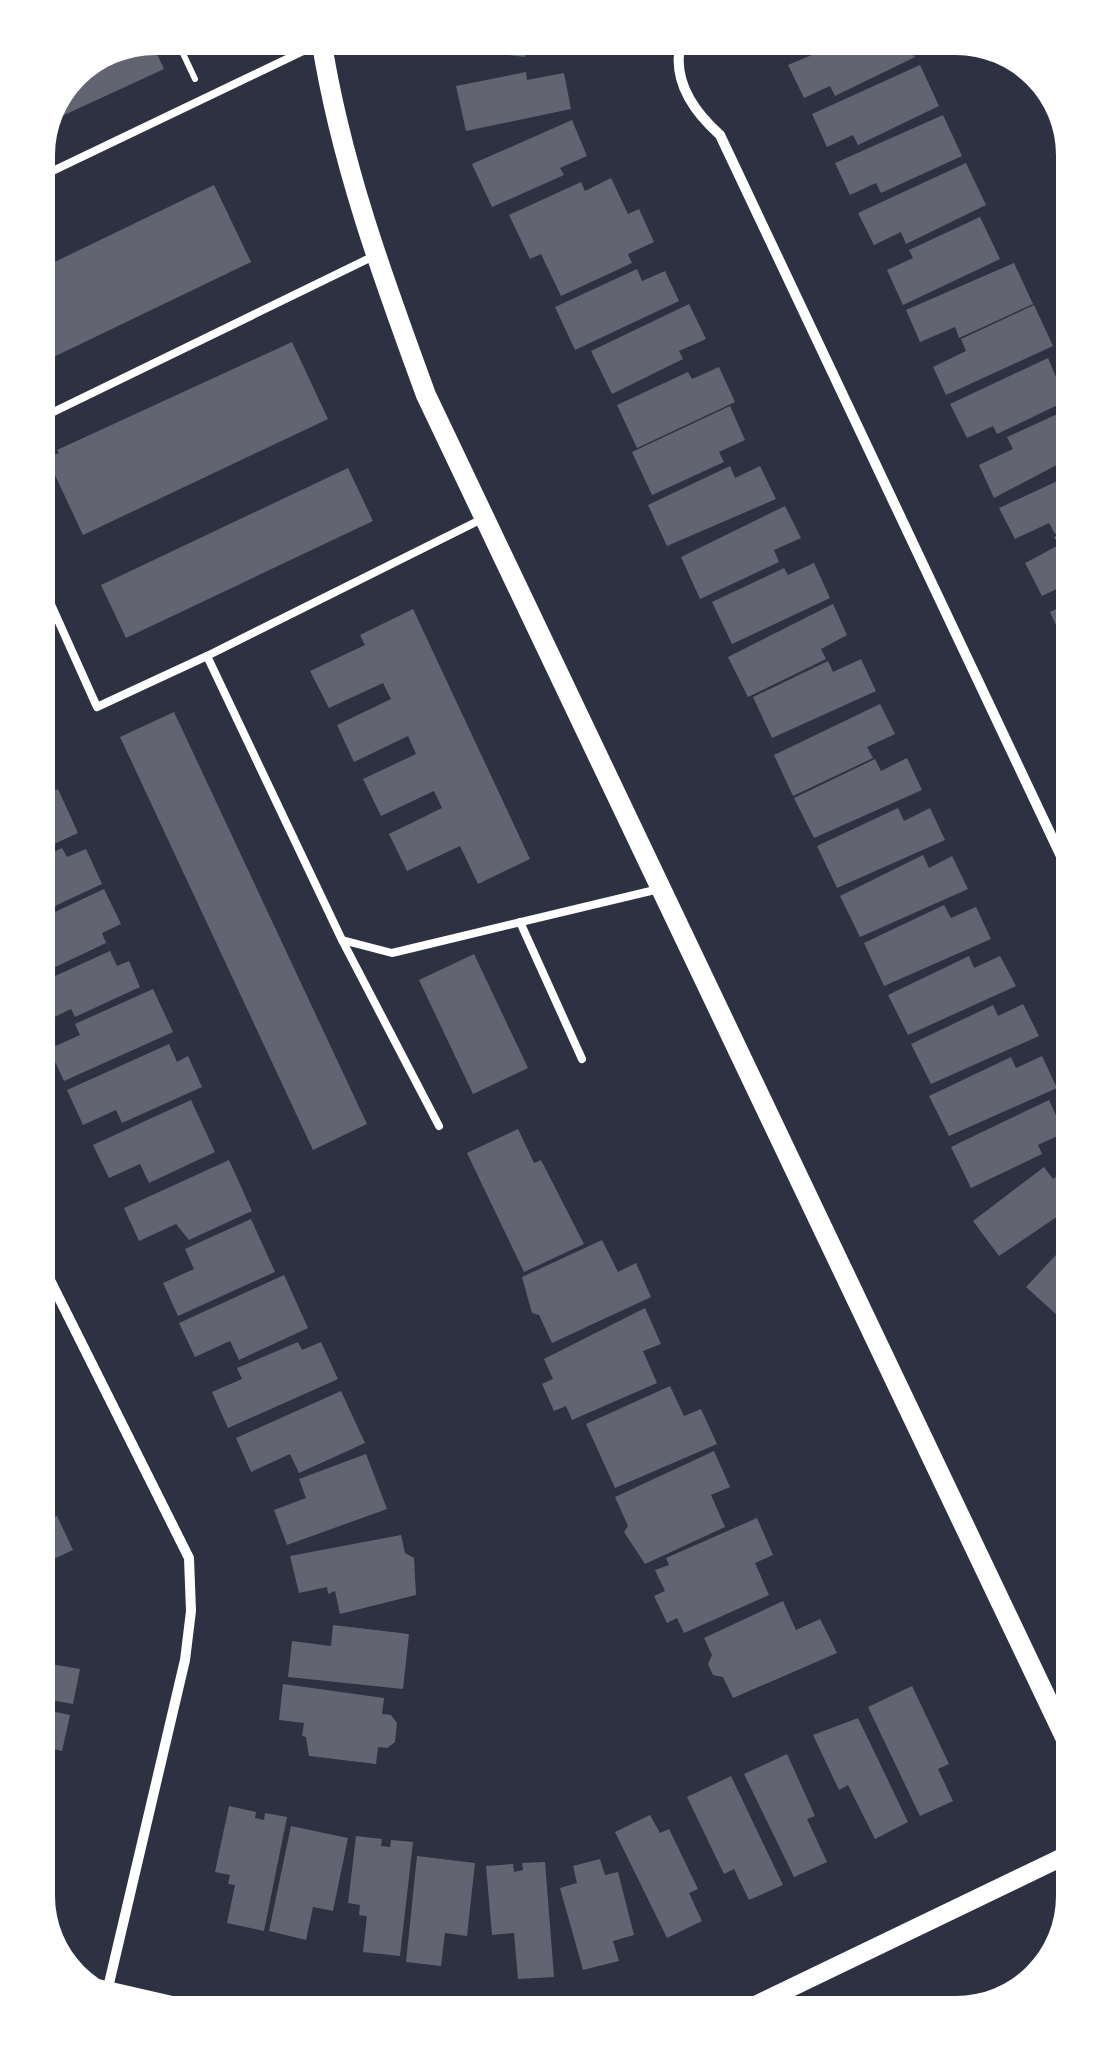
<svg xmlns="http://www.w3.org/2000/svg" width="1111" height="2051" font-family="Literata,serif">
	<rect width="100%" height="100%" fill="#2d3142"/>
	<g fill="#626471">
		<polygon points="448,38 557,38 555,51 527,47 525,57 447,48"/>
		<polygon points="852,38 906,38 915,57 835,96 830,86 804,98 788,65"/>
		<polygon points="150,39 164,69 49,122 72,72"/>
		<polygon points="920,65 939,106 858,145 853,135 827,147 812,114"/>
		<polygon points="526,72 527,80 564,73 571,109 466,131 456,86"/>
		<polygon points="943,115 962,156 881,193 876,183 850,195 835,163"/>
		<polygon points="572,120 587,156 560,168 564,175 492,207 472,164"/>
		<polygon points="966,163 986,205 906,244 901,232 874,245 858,213"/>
		<polygon points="611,178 628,214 639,209 654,242 628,254 632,263 561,296 541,254 530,259 509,215 581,182 585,191"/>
		<polygon points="214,185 251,262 39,364 38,270"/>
		<polygon points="980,217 1000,259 903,305 887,270 913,258 909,250"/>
		<polygon points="1014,263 1033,304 959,338 955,327 920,342 906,310"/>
		<polygon points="637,269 642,281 665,271 679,301 575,350 555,307"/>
		<polygon points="689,304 706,339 679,351 683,359 612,394 591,351"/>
		<polygon points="1034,305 1053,346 946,395 933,367 966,351 961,339"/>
		<polygon points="292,342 328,419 83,535 47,458 59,453 57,450"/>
		<polygon points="1048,358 1066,401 997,434 993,426 967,438 950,404"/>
		<polygon points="719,367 735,402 637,448 617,405 688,372 692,379"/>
		<polygon points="730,406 745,440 719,452 724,462 652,495 632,452"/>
		<polygon points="1066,410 1066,460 994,498 979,465 1013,449 1007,437"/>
		<polygon points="730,466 735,478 760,466 776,499 667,546 648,505"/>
		<polygon points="348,468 373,521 126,638 101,585"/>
		<polygon points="1066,477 1066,529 1055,534 1049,523 1015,539 999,508"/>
		<polygon points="785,506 801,538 774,550 779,562 700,599 681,557"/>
		<polygon points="1066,531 1067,584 1042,596 1025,563 1059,545 1054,537"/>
		<polygon points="814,563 830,598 732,644 712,602 784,568 788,575"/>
		<polygon points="833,604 847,635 821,649 826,659 748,697 728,657"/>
		<polygon points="1067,604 1067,649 1050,612"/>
		<polygon points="413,609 530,859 478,884 460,846 407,871 389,834 442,808 434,791 381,816 363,779 416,754 408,736 354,762 337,725 391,699 383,683 329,708 310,671 365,645 360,635"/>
		<polygon points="861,659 876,691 772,738 753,697 828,661 833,672"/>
		<polygon points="880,704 895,734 867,747 873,758 793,796 774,755"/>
		<polygon points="174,712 367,1124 313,1150 120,737"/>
		<polygon points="41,758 52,783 41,788"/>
		<polygon points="907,758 922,790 814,838 794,798 875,759 881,771"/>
		<polygon points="58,789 78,833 41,850 41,797"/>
		<polygon points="898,808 904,821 930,808 945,840 837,888 817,846"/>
		<polygon points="62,848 67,857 86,849 102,884 42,912 41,858"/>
		<polygon points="923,855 929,868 952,856 968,889 860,937 840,896"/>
		<polygon points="104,889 121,924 102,933 106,943 47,971 42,960 42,918"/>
		<polygon points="944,905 951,918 976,907 991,939 884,986 864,943"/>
		<polygon points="110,951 117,966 129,961 140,987 75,1017 71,1009 42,1023 42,982"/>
		<polygon points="474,954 528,1068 473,1094 419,980"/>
		<polygon points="969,956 974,968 1000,956 1016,986 908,1035 888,995"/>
		<polygon points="153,989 173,1032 64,1081 49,1049 80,1035 75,1024"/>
		<polygon points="1023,1004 1039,1036 931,1084 911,1044 993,1005 998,1016"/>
		<polygon points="169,1044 177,1062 188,1056 202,1087 122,1123 116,1110 83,1125 67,1090"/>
		<polygon points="1042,1056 1057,1088 949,1136 929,1096 1011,1057 1016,1068"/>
		<polygon points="191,1100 215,1152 149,1183 140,1164 109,1178 93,1145"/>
		<polygon points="1049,1100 1064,1133 1038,1145 1042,1154 971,1188 951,1147"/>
		<polygon points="518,1129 534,1163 541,1160 584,1244 524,1272 467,1153"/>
		<polygon points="229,1160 252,1211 189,1240 176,1224 139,1241 124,1208"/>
		<polygon points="1044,1167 1053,1179 1070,1167 1070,1208 999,1256 973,1221"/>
		<polygon points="251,1219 275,1272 178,1316 163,1283 194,1269 185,1249"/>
		<polygon points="602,1240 618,1272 636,1263 651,1297 552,1343 539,1315 532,1313 522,1277"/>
		<polygon points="1070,1240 1070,1303 1058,1316 1026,1287"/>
		<polygon points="284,1275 308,1328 239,1360 230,1341 195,1357 179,1323"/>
		<polygon points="645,1308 661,1344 643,1351 657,1383 572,1420 566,1406 554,1411 542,1384 553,1379 544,1359"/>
		<polygon points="298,1342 302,1350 321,1342 338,1379 228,1428 212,1392 242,1379 237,1368"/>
		<polygon points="670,1386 684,1416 701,1409 717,1444 615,1488 586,1424"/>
		<polygon points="341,1391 365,1443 299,1473 290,1454 251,1472 236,1438"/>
		<polygon points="714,1451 730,1487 711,1495 725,1527 645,1564 624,1532 628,1526 615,1497"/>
		<polygon points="366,1454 387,1509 287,1545 274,1510 306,1498 299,1479"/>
		<polygon points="57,1516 73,1550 45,1563 45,1522"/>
		<polygon points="757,1518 773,1555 755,1563 769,1595 684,1633 677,1618 667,1623 654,1596 665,1591 655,1570 669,1565 666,1558"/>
		<polygon points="401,1535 405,1553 414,1558 416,1595 340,1614 335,1591 328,1594 327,1587 299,1593 290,1556"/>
		<polygon points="783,1601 796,1630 820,1619 837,1653 733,1698 723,1677 713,1675 708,1664 712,1655 704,1638"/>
		<polygon points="333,1625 409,1634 403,1689 288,1677 292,1641 331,1646"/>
		<polygon points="45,1663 80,1669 73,1704 45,1699"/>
		<polygon points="283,1684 384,1698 382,1714 391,1715 397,1723 395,1742 387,1748 378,1747 376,1764 309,1756 306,1737 302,1736 304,1723 279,1720"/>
		<polygon points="912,1686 949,1764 938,1769 953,1801 920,1816 868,1707"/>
		<polygon points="46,1710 70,1715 62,1751 46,1747"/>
		<polygon points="858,1718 908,1822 875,1839 848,1785 839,1790 813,1735"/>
		<polygon points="787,1754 815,1816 807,1819 827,1862 794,1877 744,1774"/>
		<polygon points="731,1776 783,1885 749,1900 734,1869 724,1874 687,1797"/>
		<polygon points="229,1806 256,1812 255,1818 264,1820 265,1813 287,1817 264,1931 227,1923 235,1885 228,1884 230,1875 215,1872"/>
		<polygon points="650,1815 660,1833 669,1829 698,1889 689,1893 702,1921 667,1938 615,1832"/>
		<polygon points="291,1826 348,1838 333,1911 313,1907 306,1940 269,1931"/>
		<polygon points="356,1836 382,1839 381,1846 390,1847 391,1840 413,1842 400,1956 363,1952 367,1916 359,1915 360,1905 348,1903"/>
		<polygon points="417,1856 475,1863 467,1936 445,1933 441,1966 406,1962"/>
		<polygon points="600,1859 605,1875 618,1872 634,1935 613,1941 619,1961 583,1970 560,1888 577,1883 573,1866"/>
		<polygon points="545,1862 554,1977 518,1979 514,1933 492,1935 486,1866 513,1864 514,1872 523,1870 522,1863"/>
	</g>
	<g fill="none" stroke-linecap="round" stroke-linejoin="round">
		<polyline stroke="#fff" stroke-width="6" points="162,38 167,49 179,45 195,79"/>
		<g stroke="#fff" stroke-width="8">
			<polyline points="38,178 318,44"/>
			<polyline points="39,419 372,257"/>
			<polyline points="482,519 207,656 342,940 392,953 659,889"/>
			<polyline points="40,580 97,707 207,656"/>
			<polyline points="520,922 582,1059"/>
			<polyline points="342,940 439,1126"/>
		</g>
		<g stroke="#fff" stroke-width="10">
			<path d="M682,38C670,77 692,110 720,135L1068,871"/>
			<polyline points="43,1266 189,1558 191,1611 185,1660 107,1992"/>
		</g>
		<g stroke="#fff" stroke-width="18">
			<polyline points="80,1984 207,2013"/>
			<polyline points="751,2007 1073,1852"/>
		</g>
		<path stroke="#fff" stroke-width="20" d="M321,38C340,161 383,278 426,395L1073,1754"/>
	</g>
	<path d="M0 0H1111V2051H0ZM155 55H956A100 100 0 0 1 1056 155V1896A100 100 0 0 1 956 1996H155A100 100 0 0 1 55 1896V155A100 100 0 0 1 155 55Z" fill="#fff" fill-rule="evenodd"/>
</svg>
